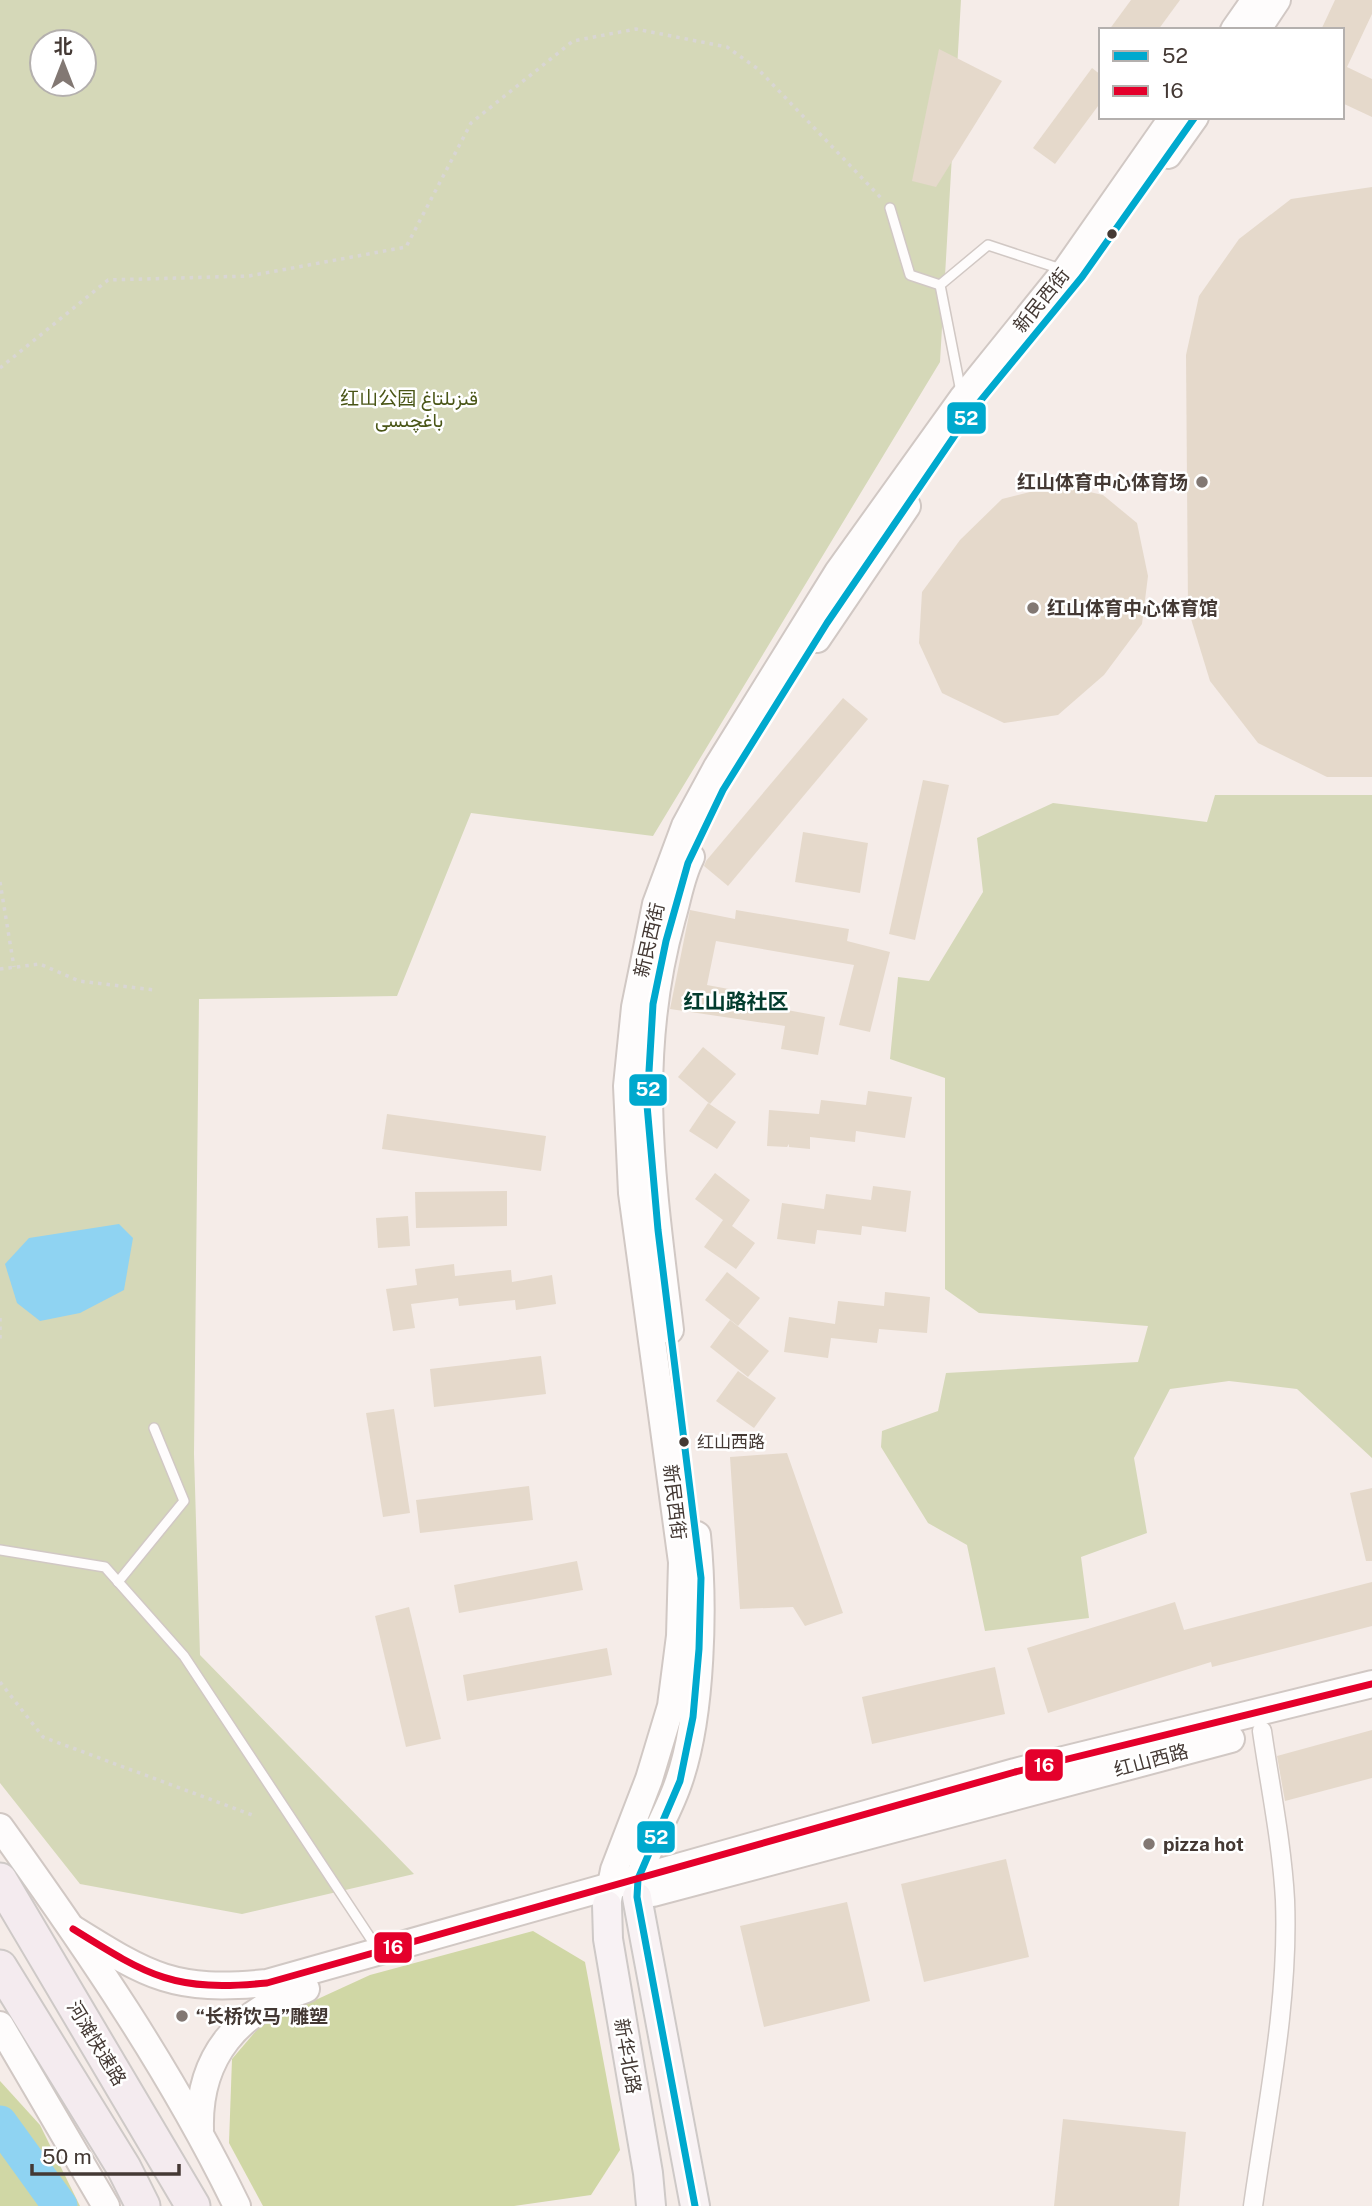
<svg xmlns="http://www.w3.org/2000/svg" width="1372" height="2206" font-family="'Public Sans',Vazirmatn,'Noto Sans SC',sans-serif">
	<rect width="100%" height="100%" fill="#f5ece8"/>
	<g fill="#d5d8b8" fill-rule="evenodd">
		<path d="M0,0H961L940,362L653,836L471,813L397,996L199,999L194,1454L200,1655L414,1874L242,1914L80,1884L0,1783ZM42,42H84V84H42Z"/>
		<polygon points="1215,795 1372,795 1372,1458 1297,1389 1229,1381 1170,1389 1134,1458 1147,1533 1081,1557 1089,1618 985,1631 967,1545 928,1523 881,1447 882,1431 938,1411 946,1373 1138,1362 1148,1326 979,1313 945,1289 945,1078 890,1059 898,977 929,981 983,892 977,838 1053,803 1207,822"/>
	</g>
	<g fill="#d0d7a5">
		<polygon points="533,1931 585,1962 620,2150 591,2195 514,2206 263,2206 229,2143 232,2059 261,2025 370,1975"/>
		<polygon points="0,2081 40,2125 80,2206 0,2206"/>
	</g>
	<polygon fill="#8fd3f2" points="119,1224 133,1238 124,1290 80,1313 40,1321 17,1303 5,1264 29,1238"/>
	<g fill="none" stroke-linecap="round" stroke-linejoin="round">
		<polyline stroke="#8fd3f2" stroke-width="35" points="0,2123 60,2206"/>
	</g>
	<g fill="#e5d9cb">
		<polygon points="1131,0 1180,0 1158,30 1109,30"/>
		<polygon points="1335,0 1372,0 1372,14 1347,67 1372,79 1372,117 1342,103 1342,30 1321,30"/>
		<polygon points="939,49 1002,81 936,187 912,181"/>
		<polygon points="1092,68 1101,75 1101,102 1055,164 1033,148"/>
		<polygon points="1372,187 1372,777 1327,777 1258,743 1210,681 1188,609 1186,355 1199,296 1239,239 1291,199"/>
		<polygon points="1058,485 1103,495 1137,523 1148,576 1142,624 1104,675 1058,715 1004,723 942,693 919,643 922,592 960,540 1002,499"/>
		<polygon points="843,698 868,719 728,886 704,866 706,861"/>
		<polygon points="923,780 949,785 915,940 889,934"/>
		<polygon points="803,832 868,843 860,893 795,882"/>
		<polygon points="690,910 735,919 736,910 849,929 847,941 890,952 870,1032 839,1025 854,965 716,941 707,985 778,998 776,1008 825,1017 818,1055 781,1049 785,1026 670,1009"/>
		<polygon points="703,1047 736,1074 710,1104 678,1077"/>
		<polygon points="868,1091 912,1097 905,1138 856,1131 855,1142 810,1137 810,1149 789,1147 789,1144 787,1147 767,1146 769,1110 819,1114 821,1100 866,1105"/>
		<polygon points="708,1103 736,1122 717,1149 689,1131"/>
		<polygon points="387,1114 546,1136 541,1171 382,1149"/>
		<polygon points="715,1173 750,1200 732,1226 755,1243 736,1269 704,1247 723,1220 695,1199"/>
		<polygon points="873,1186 911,1191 906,1232 862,1226 861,1235 817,1230 815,1244 777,1239 782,1203 824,1209 826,1194 871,1200"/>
		<polygon points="507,1191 507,1226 416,1228 415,1192"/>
		<polygon points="408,1216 410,1246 378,1248 376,1218"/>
		<polygon points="454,1264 455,1276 511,1270 512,1282 552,1275 556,1304 516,1310 515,1300 459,1306 458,1298 411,1304 415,1328 393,1331 386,1289 417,1285 415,1269"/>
		<polygon points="727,1272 760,1298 738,1326 705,1300"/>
		<polygon points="885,1292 930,1297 927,1333 879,1329 877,1343 831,1338 828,1358 784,1352 789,1317 835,1324 838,1301 884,1306"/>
		<polygon points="730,1320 769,1351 748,1377 710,1347"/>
		<polygon points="541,1356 546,1394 434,1407 430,1369"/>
		<polygon points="738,1371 776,1398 754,1428 716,1401"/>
		<polygon points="394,1409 410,1513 383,1517 366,1413"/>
		<polygon points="787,1453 843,1613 805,1626 793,1607 740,1609 730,1457"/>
		<polygon points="529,1486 533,1520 420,1533 416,1500"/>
		<polygon points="1372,1488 1372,1561 1366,1561 1350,1493"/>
		<polygon points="577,1561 583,1590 459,1613 454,1585"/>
		<polygon points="1372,1582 1372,1626 1212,1667 1211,1662 1048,1713 1027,1648 1175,1602 1184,1630"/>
		<polygon points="409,1607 441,1739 406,1747 375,1616"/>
		<polygon points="607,1648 612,1675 467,1701 463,1675"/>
		<polygon points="995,1667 1005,1714 872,1744 862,1697"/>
		<polygon points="1372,1730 1372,1778 1285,1801 1277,1756"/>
		<polygon points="1006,1859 1029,1957 924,1982 901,1884"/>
		<polygon points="847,1902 870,2001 764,2027 740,1926"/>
		<polygon points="1063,2119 1186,2132 1179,2206 1054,2206"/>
	</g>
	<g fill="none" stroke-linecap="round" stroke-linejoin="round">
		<defs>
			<g id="lane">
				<polyline points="890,208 910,275 940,285"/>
				<polyline points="961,392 940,285 988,245 1061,269"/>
				<polyline points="0,1550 105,1567 184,1656 377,1948"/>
				<polyline points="118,1582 184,1501 154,1428"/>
			</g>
			<path id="street" d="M1253,2206C1267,2106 1289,2002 1285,1900C1282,1844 1270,1786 1262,1731"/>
			<g id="secondary">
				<polyline points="1234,30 1255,0"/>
				<polyline points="1257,30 1277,0"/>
				<polyline points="1168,155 1195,117"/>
				<polyline points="817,639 907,506"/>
				<path d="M670,1330C653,1187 632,1061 672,918C678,898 681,876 691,857"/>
				<path d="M0,1827C87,1948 172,2072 237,2206"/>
				<polyline points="653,1893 1231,1739"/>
				<path d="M637,1897C639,1855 666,1821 679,1781C702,1715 704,1604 697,1535"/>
				<polyline points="607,1905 614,1870 649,1779 671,1706 680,1636 682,1562 632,1193 627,1086 635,1007 656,904 685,826 717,767 838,572 962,399 1066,270 1173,117"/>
				<path d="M73,1929C150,1977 174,1992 267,1983L1015,1772L1372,1684"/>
				<polyline points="0,2025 106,2206"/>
				<path d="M200,2129C198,2057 238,2010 306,1989"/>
			</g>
			<g id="primary">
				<polyline points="637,1897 695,2206"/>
				<polyline points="607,1905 608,1939 648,2173 651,2206"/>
			</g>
			<g id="highway">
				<polyline points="0,1880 193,2206"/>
				<polyline points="0,1967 124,2168 143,2206"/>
			</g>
		</defs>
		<use href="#lane" stroke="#d1c8c4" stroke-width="12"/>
		<use href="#street" stroke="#d1c8c4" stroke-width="21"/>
		<use href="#secondary" stroke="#d1c8c4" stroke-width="30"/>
		<use href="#primary" stroke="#cec9c7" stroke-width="32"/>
		<use href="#highway" stroke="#cec9c7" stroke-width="37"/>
		<g stroke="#d9d6d4" stroke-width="3.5" stroke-dasharray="3.5 5" stroke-linecap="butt">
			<polyline points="0,368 108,280 249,276 406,247 471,123 573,41 636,29 727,47 758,69 883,200"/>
			<polyline points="0,882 14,967"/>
			<polyline points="0,969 40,964 79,981 155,990"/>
			<polyline points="0,1318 0,1342"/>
			<polyline points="0,1682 43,1737 255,1816"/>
		</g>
		<use href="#lane" stroke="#fefcfc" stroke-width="9"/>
		<use href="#street" stroke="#fefcfc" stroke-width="18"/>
		<use href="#secondary" stroke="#fefcfc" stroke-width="26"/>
		<use href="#primary" stroke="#f8f2f4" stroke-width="28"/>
		<use href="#highway" stroke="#f4ebef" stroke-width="33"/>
		<defs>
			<polyline id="bus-1" points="695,2206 637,1897 638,1879 680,1781 693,1717 699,1649 701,1578 658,1230 647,1105 653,1004 666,941 688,863 723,790 827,623 968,416 1082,277 1195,117"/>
			<path id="bus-2" d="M73,1929C150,1977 174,1992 267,1983L1015,1772L1372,1684"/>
		</defs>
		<use href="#bus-1" stroke="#fff" stroke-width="12"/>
		<use href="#bus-2" stroke="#fff" stroke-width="12"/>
		<use href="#bus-1" stroke="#00a9ce" stroke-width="7"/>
		<use href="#bus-2" stroke="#e4002b" stroke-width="7"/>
	</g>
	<g fill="#443934" stroke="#fff" stroke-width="2.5">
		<circle cx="1112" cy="234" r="6"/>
		<circle cx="684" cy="1442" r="6"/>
	</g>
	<g fill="#827873" stroke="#fff" stroke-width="2.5">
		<circle cx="1202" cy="482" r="7"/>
		<circle cx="1033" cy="608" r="7"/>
		<circle cx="1149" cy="1844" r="7"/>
		<circle cx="182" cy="2016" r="7"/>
	</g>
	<g text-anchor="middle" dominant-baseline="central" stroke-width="5" stroke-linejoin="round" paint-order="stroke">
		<g font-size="17" fill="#443934" stroke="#fff" text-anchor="start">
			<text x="697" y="1442">红山西路</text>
		</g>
		<g font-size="19" fill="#443934" stroke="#fff">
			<text transform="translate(1041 300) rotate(-51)">新民西街</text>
			<text transform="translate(649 940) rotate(-77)">新民西街</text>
			<text transform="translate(675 1502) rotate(83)">新民西街</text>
			<text transform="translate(1151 1760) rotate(-15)">红山西路</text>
			<text transform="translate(97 2043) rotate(59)">河滩快速路</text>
			<text transform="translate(628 2056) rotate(80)">新华北路</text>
		</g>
		<g font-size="19" fill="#495516" stroke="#fff">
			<text x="409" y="398">红山公园 قىزىلتاغ<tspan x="409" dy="22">باغچىسى</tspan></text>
		</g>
		<g font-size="19" font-weight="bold" fill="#443934" stroke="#fff" text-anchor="start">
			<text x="1188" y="482" text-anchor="end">红山体育中心体育场</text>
			<text x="1047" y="608">红山体育中心体育馆</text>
			<text x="1163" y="1844">pizza hot</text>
			<text x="196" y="2016">“长桥饮马”雕塑</text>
		</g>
		<g font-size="21" font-weight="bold" fill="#033c2e" stroke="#fff">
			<text x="736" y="1001">红山路社区</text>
		</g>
	</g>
	<g stroke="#fff" stroke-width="2.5">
		<rect x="946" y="401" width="41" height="34" rx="7" fill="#00a9ce"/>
		<rect x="628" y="1073" width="40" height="34" rx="7" fill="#00a9ce"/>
		<rect x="1024" y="1748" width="40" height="34" rx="7" fill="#e4002b"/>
		<rect x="636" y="1820" width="40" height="34" rx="7" fill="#00a9ce"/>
		<rect x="373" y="1931" width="40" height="33" rx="7" fill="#e4002b"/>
	</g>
	<g font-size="19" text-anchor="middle" font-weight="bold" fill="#fff">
		<text x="966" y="425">52</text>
		<text x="648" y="1096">52</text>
		<text x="1044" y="1772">16</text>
		<text x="656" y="1844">52</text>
		<text x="393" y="1954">16</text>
	</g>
	<rect x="1099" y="28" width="245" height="91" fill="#ffffff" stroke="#b4b0ae" stroke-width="2"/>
	<rect x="1113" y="51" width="35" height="10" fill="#00a9ce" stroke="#b4b0ae" stroke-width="2"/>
	<text x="1162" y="63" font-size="21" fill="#443934">52</text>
	<rect x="1113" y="86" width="35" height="10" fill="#e4002b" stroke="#b4b0ae" stroke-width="2"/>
	<text x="1162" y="98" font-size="21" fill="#443934">16</text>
	<g transform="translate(63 63)"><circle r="33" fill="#ffffff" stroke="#b4b0ae" stroke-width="2"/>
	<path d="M0-5L12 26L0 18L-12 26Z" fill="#827873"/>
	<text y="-10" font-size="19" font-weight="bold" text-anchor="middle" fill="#443934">北</text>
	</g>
	<path d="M32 2164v10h147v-10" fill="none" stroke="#443934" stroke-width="3.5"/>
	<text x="42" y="2164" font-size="21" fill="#443934" stroke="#ffffff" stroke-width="5" paint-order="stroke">50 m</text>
</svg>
